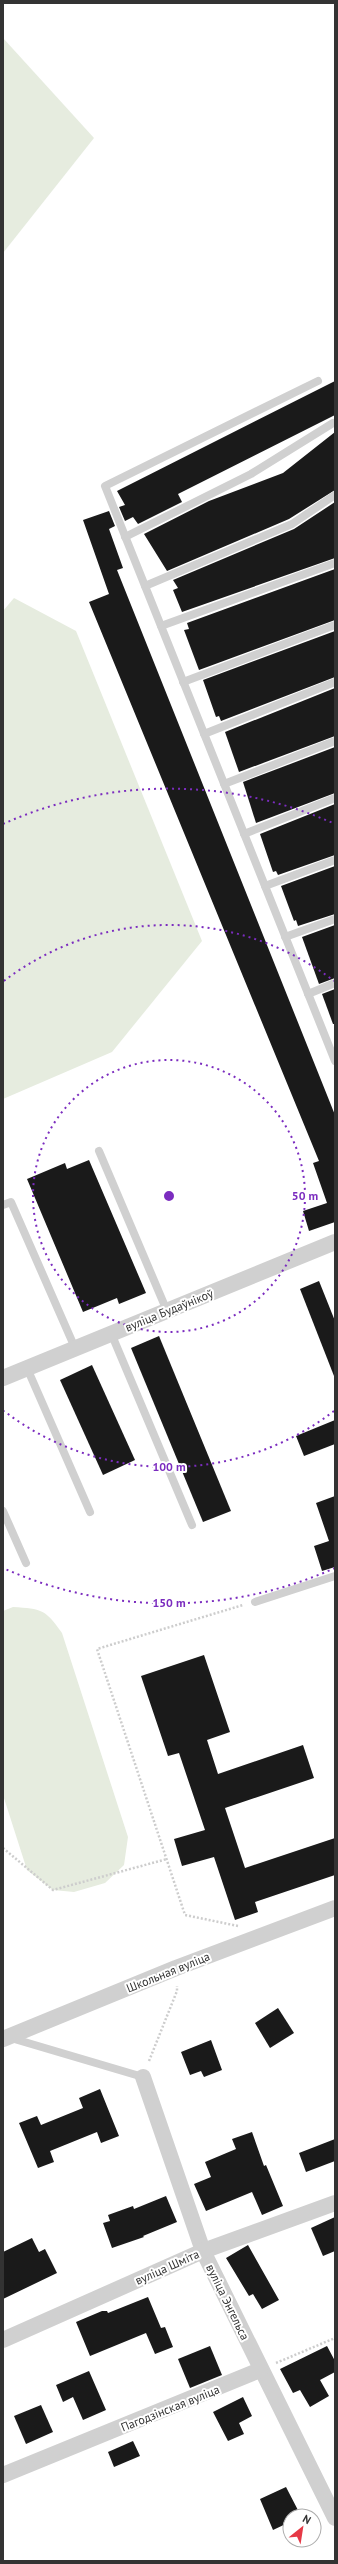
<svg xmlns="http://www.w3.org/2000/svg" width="338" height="2564" font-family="'PT Sans',sans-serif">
	<rect width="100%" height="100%" fill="#fff"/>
	<g fill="#e6ecdf">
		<polygon points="3,38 94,138 3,253"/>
		<polygon points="14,598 76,631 202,941 112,1052 3,1099 3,611"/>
		<path d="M13,1607C42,1609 45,1609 62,1633L128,1837L124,1865L105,1883L74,1892L53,1890L27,1870L3,1795V1611Z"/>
	</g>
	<g fill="#1a1a1a">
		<polygon points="335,381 335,415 178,494 182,502 138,524 133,517 125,521 119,507 125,505 117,491"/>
		<polygon points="335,432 335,490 289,519 167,571 144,534 209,501 283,473"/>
		<polygon points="335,502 335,558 182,612 173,590 178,588 173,580 294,529"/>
		<polygon points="109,511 115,526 109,529 123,568 117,570 335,1115 335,1222 309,1231 303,1211 327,1203 313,1163 319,1161 89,602 109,594 83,520"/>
		<polygon points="335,569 335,620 199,670 184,630 189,629 187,623"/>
		<polygon points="335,631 335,677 221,721 219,716 216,717 203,680"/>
		<polygon points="335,688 335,736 239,772 225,732"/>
		<polygon points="335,747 335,793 256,823 243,782"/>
		<polygon points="335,804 335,855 278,875 276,871 273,872 260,834"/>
		<polygon points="335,866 335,914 298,926 296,920 294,921 281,886"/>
		<polygon points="335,925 335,978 319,984 302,937"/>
		<polygon points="335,989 335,1024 333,1024 322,994"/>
		<polygon points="89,1160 146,1293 119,1304 117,1298 83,1312 27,1179 65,1163 67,1169"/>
		<polygon points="319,1281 335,1321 334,1376 300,1289"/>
		<polygon points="159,1336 231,1511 203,1522 131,1348"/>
		<polygon points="92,1365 135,1460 103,1475 60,1380"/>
		<polygon points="335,1420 335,1444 304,1456 296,1436"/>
		<polygon points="335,1496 335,1567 322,1571 314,1546 329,1541 316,1503"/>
		<polygon points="204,1655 230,1732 207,1740 218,1774 303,1745 314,1778 225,1808 245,1868 335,1838 335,1875 255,1902 258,1912 235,1920 214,1857 182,1866 174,1839 205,1830 179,1753 168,1756 141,1676"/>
		<polygon points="278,2008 294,2033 270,2048 255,2023"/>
		<polygon points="211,2040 222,2070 204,2077 201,2071 190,2075 181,2052"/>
		<polygon points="100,2089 119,2136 101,2143 97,2132 50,2151 54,2162 38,2168 19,2123 37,2116 41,2125 83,2108 79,2098"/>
		<polygon points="252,2132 264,2166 266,2165 283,2206 262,2215 252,2192 206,2211 194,2184 211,2177 205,2162 236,2149 232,2139"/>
		<polygon points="335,2139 335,2161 306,2172 299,2153"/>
		<polygon points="166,2196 177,2222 143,2236 144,2237 112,2248 103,2223 110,2221 108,2215 133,2206 134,2209"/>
		<polygon points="335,2217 335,2251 323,2256 311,2228"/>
		<polygon points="32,2238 39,2252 45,2249 57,2273 3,2299 3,2252"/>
		<polygon points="248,2245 279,2300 262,2309 253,2294 249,2296 226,2258"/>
		<polygon points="148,2297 161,2328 165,2327 173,2347 155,2354 146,2333 90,2356 76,2322 102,2311 107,2311 108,2313"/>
		<polygon points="210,2346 222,2375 190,2388 178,2359"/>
		<polygon points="327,2346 335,2361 335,2372 320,2380 329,2396 310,2407 300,2390 293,2393 280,2369"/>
		<polygon points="89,2371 106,2410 83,2420 73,2397 63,2402 56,2385"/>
		<polygon points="243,2397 252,2416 239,2423 244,2434 228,2441 213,2412"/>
		<polygon points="41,2405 53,2432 26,2444 14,2416"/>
		<polygon points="133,2441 140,2456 114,2467 108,2452"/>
		<polygon points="286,2487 301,2516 290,2516 290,2522 273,2530 260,2499"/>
	</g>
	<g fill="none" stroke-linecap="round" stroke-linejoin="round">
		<g stroke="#cdcdcd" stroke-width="2.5" stroke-dasharray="2 2" stroke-linecap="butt">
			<polyline points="3,1848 53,1890 167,1859"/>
			<polyline points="238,1926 185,1915 97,1649 243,1605"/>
			<polyline points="149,2061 177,1991 177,1986"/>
			<polyline points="276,2363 335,2338"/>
		</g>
		<g stroke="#d0d0d0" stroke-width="8">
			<polyline points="318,381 105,486 335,1061"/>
			<polyline points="125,537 251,474 333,423"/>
			<polyline points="145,586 292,524 335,495"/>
			<polyline points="161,626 335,563"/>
			<polyline points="183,682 335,625"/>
			<polyline points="204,734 335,682"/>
			<polyline points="224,784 335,741"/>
			<polyline points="244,834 335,798"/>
			<polyline points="265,886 335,860"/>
			<polyline points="285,937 335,919"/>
			<polyline points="308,994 335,983"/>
			<polyline points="99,1151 167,1311"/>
			<polyline points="3,1205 11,1202 75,1348"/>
			<polyline points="111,1333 192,1525"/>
			<polyline points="27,1368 90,1512"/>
			<polyline points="3,1511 26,1563"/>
			<polyline points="255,1602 335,1576"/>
			<polyline points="11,2038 143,2077"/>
		</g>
		<g stroke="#d0d0d0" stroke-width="16">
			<polyline points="3,1378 335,1242"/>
			<polyline points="3,2039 176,1968 335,1908"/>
			<polyline points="143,2077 203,2251 335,2518"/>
			<polyline points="3,2340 203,2251 335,2203"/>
			<polyline points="3,2475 260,2370"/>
		</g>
	</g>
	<g fill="none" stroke="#7b2cbf" stroke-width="2" stroke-dasharray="2 4">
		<circle cx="169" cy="1196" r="136"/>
		<path d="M334 1411A271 271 0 0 1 4 1411M4 981A271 271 0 0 1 334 981"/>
		<path d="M335 1568A407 407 0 0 1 3 1568M3 824A407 407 0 0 1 335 824"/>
	</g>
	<g text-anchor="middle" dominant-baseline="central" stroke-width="4" stroke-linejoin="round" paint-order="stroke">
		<g font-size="12" fill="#333" stroke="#fff">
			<text transform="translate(169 1310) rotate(-22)">вуліца Будаўнікоў</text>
			<text transform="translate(168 1972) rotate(-22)">Школьная вуліца</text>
			<text transform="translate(167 2267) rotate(-24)">вуліца Шміта</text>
			<text transform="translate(228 2302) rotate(64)">вуліца Энгельса</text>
			<text transform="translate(170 2408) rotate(-22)">Пагодзінская вуліца</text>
		</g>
	</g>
	<circle cx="169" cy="1196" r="6" fill="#7b2cbf" stroke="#fff" stroke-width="2"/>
	<g font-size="12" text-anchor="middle" font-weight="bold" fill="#7b2cbf" stroke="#fff" stroke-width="4" stroke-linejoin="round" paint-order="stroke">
		<text x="305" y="1200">50 m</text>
		<text x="169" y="1471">100 m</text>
		<text x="169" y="1607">150 m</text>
	</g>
	<rect width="338" height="2564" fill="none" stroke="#333333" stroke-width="8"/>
	<g transform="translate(302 2528) rotate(30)"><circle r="19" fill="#ffffff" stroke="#adadad"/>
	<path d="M0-3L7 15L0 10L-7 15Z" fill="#e63946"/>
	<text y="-6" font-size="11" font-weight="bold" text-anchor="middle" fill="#333333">N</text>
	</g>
</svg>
